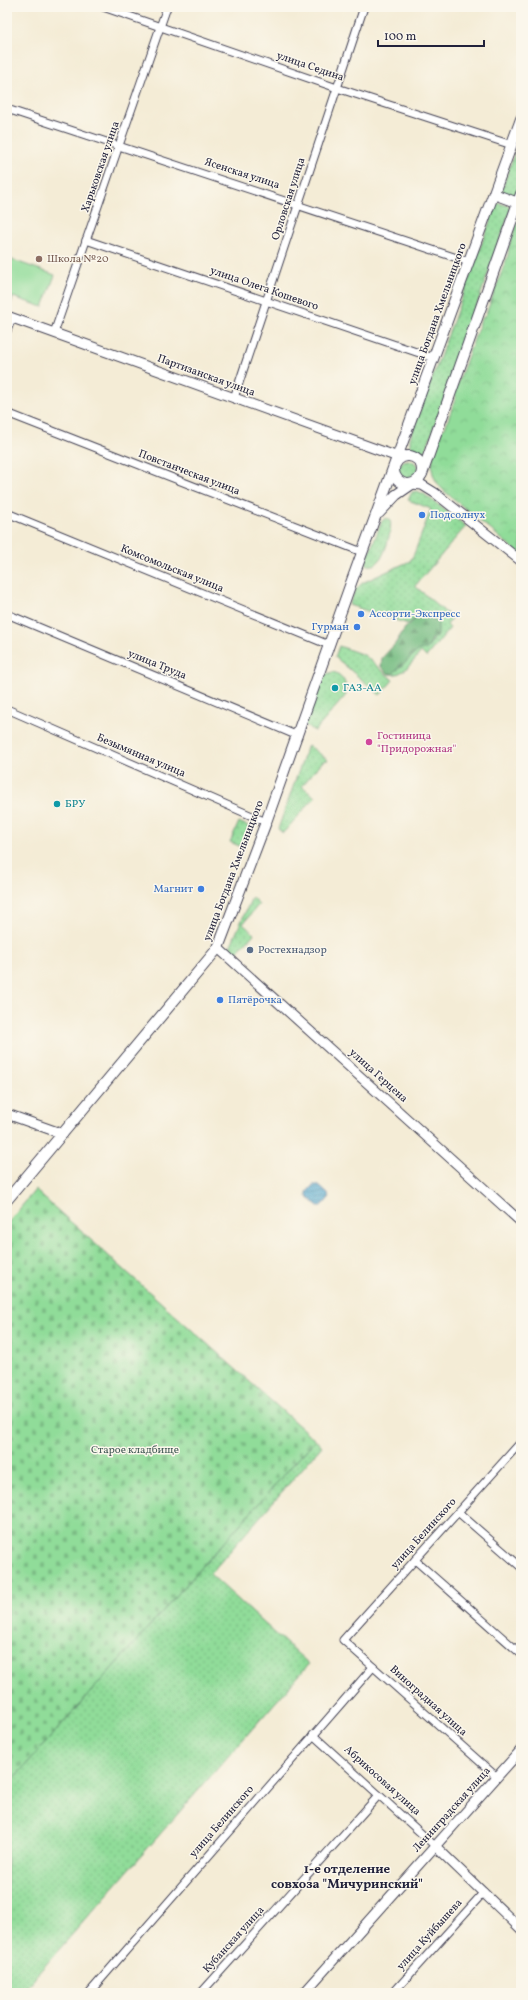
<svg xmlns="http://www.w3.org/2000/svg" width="528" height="2000" font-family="Vollkorn,serif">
	<defs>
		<pattern id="grass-dots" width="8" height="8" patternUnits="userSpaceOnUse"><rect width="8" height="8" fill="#90dc99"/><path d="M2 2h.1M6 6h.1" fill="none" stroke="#7cbc85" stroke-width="1.8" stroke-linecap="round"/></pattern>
		<pattern id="forest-firs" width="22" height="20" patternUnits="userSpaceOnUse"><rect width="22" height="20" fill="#74bc81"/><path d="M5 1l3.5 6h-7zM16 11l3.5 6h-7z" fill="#5f986b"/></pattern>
		<pattern id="cemetery-stones" width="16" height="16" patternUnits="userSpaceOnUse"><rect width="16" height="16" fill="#90dc99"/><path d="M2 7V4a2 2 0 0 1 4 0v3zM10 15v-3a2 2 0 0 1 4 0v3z" fill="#7cbc85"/></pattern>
		<pattern id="park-crowns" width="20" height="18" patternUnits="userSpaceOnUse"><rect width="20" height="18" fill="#90dc99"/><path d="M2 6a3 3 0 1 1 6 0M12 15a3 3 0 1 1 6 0" fill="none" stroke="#7cbc85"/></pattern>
		<pattern id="water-rules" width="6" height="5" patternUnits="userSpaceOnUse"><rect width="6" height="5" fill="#50a5cc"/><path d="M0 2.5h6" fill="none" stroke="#4286a7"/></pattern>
	</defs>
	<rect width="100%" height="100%" fill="#fbf7ec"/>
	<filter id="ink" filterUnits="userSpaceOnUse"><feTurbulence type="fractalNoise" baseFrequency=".025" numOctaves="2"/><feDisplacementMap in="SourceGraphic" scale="8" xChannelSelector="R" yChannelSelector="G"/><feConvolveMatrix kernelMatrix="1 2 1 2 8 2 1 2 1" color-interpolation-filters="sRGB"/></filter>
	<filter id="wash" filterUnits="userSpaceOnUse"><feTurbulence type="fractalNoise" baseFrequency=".012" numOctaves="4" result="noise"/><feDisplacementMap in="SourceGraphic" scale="16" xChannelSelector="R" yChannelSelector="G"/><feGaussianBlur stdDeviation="0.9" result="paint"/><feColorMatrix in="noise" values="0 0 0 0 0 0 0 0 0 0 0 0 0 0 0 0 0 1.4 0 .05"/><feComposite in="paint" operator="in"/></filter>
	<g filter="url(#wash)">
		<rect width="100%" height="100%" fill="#f4ecd6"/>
		<g fill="url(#grass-dots)" stroke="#597f6a">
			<path d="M521,135V180L516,195C510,196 504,195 502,189Z"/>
			<polygon points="499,203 509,206 510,211 426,450 421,454 415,453 410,449 410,438 496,205"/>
			<circle cx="408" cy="470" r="10"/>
			<path d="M417,491L424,494L466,526L415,586L452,618L447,625L450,628L426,657L421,652C413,661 403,677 390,674L419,650C435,643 436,638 436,621L427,616L414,619L408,624L349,605L355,590L362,583L410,561L414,554L431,509L408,500L412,492Z"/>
			<path d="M386,518L390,520C393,528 385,555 379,561C376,565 372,566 367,565L366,561L382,521Z"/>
			<polygon points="339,646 364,655 393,680 380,695 335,657"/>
			<path d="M333,672C344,675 347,685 346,695L315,731L304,725L323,675Z"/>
			<polygon points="308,745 328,760 323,761 302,786 315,797 283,833 278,829"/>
			<polygon points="239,822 250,827 242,847 230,842"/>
			<polygon points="252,897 259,904 243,924 254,934 234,955 231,952 230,947"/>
			<polygon points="315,1440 322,1446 210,1574 309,1664 21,1993 7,1993 7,1786"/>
		</g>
		<polygon fill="url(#forest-firs)" stroke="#4b6f5e" points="420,615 427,616 438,622 438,635 432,639 428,648 419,650 392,674 388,674 381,667 382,658 395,644 405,628"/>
		<polygon fill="url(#cemetery-stones)" stroke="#597f6a" points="35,1190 315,1440 7,1786 7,1224"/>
		<path fill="url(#park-crowns)" stroke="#597f6a" d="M521,212V555L444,491C423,470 434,454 442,430L445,428L456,397L454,394L481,320L486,314L508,255L509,246Z"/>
		<polygon fill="#90dc99" stroke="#597f6a" points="7,258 55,275 43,307 13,297 11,303 7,302"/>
		<polygon fill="url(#water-rules)" stroke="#396484" points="313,1185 318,1185 328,1194 329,1198 322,1206 318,1206 307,1197 307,1192"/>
	</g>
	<g filter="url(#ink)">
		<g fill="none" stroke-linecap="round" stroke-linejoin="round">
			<defs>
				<g id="minor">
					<polyline points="103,7 337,88 512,145"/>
					<polyline points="7,109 469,262"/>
					<polyline points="86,240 434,358"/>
					<polyline points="7,331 12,318"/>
					<polyline points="54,333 167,7"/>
					<polyline points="234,398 364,7"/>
					<polyline points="7,413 362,552"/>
					<polyline points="7,513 329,645"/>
					<polyline points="7,614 298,736"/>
					<polyline points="7,709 266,822"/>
					<polyline points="458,1512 521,1567"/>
					<polyline points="415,1560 521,1654"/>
					<polyline points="313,1735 435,1846"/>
					<polyline points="497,1777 343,1640 521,1442"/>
					<polyline points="89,1993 373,1667"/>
					<polyline points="201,1993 379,1795"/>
					<polyline points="393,1993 484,1892"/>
				</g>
				<g id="tertiary">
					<polyline points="7,316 398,457"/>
					<polyline points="412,484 422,485 435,493 521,561"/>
					<polyline points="218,948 521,1222"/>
					<polyline points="7,1114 63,1134"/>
					<polyline points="435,1846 521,1929"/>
					<polyline points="304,1993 521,1750"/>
				</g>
				<g id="secondary">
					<polyline points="494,194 518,203"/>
					<circle cx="408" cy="470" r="14"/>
					<polyline points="422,474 521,194"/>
					<polyline points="379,513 396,495 412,484"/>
					<polyline points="7,1200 218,948 266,822 351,583 521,119"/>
				</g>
			</defs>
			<use href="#minor" stroke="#424052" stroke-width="9"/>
			<use href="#tertiary" stroke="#424052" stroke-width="11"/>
			<use href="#secondary" stroke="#424052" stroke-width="12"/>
			<use href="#minor" stroke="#fff" stroke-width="7"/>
			<use href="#tertiary" stroke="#fff" stroke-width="9"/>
			<use href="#secondary" stroke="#fff" stroke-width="10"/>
		</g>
	</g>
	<circle fill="#8d6e63" stroke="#fbf7ec" stroke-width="1.5" cx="39" cy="259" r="4"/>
	<g fill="#3f7fe0" stroke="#fbf7ec" stroke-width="1.5">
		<circle cx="422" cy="515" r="4"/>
		<circle cx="361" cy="614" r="4"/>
		<circle cx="357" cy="627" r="4"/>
		<circle cx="201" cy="889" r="4"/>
		<circle cx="220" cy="1000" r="4"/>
	</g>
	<g fill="#0f9aa8" stroke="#fbf7ec" stroke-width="1.5">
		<circle cx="335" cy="688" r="4"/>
		<circle cx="57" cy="804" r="4"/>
	</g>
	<circle fill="#d1479c" stroke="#fbf7ec" stroke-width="1.5" cx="369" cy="742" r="4"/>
	<circle fill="#5c6f8a" stroke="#fbf7ec" stroke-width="1.5" cx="250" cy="950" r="4"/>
	<g text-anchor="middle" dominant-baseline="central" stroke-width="3" stroke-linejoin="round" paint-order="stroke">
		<g font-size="11" fill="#22223b" stroke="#fbf7ec">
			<text transform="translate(310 67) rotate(19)">улица Седина</text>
			<text transform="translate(101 167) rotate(-71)">Харьковская улица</text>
			<text transform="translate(242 174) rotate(18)">Ясенская улица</text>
			<text transform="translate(289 199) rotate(-72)">Орловская улица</text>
			<text transform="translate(264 289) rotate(19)">улица Олега Кошевого</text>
			<text transform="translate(438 314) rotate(-70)">улица Богдана Хмельницкого</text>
			<text transform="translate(206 376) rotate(20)">Партизанская улица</text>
			<text transform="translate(189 473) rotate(21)">Повстанческая улица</text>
			<text transform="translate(172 569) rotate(22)">Комсомольская улица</text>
			<text transform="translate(157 665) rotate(22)">улица Труда</text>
			<text transform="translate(141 756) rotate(23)">Безымянная улица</text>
			<text transform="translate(234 871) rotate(-69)">улица Богдана Хмельницкого</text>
			<text transform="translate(378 1076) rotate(42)">улица Герцена</text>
			<text transform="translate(424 1534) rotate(-48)">улица Белинского</text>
			<text transform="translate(428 1701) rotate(42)">Виноградная улица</text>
			<text transform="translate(382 1781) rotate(42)">Абрикосовая улица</text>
			<text transform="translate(452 1810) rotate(-48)">Ленинградская улица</text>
			<text transform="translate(222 1822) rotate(-49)">улица Белинского</text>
			<text transform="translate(430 1935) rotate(-48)">улица Куйбышева</text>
			<text transform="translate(234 1940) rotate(-48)">Кубанская улица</text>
		</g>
		<g font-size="11" fill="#785e54" stroke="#fbf7ec" text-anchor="start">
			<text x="47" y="259">Школа №20</text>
		</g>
		<g font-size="11" fill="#366cbe" stroke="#fbf7ec" text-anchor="start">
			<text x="430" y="515">Подсолнух</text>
			<text x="369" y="614">Ассорти-Экспресс</text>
			<text x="349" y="627" text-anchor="end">Гурман</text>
			<text x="193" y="889" text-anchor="end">Магнит</text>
			<text x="228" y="1000">Пятёрочка</text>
		</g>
		<g font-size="11" fill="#0d838f" stroke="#fbf7ec" text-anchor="start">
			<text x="343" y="688">ГАЗ-АА</text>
			<text x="65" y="804">БРУ</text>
		</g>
		<g font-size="11" fill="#b23c85" stroke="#fbf7ec" text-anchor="start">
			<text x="377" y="736">Гостиница<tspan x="377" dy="13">"Придорожная"</tspan></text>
		</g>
		<g font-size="11" fill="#4e5e75" stroke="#fbf7ec" text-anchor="start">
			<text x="258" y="950">Ростехнадзор</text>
		</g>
		<g font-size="11" fill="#435a57" stroke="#fbf7ec">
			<text x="135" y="1450">Старое кладбище</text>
		</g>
		<g font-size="13" font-weight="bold" fill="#22223b" stroke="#fbf7ec">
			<text x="347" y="1870">1-е отделение<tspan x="347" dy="15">совхоза "Мичуринский"</tspan></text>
		</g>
	</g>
	<rect width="528" height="2000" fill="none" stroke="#fbf7ec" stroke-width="24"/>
	<path d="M378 40v6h106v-6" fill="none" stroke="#22223b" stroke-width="2"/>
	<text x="384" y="40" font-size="12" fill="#22223b" stroke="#fbf7ec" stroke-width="3" paint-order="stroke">100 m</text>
</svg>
